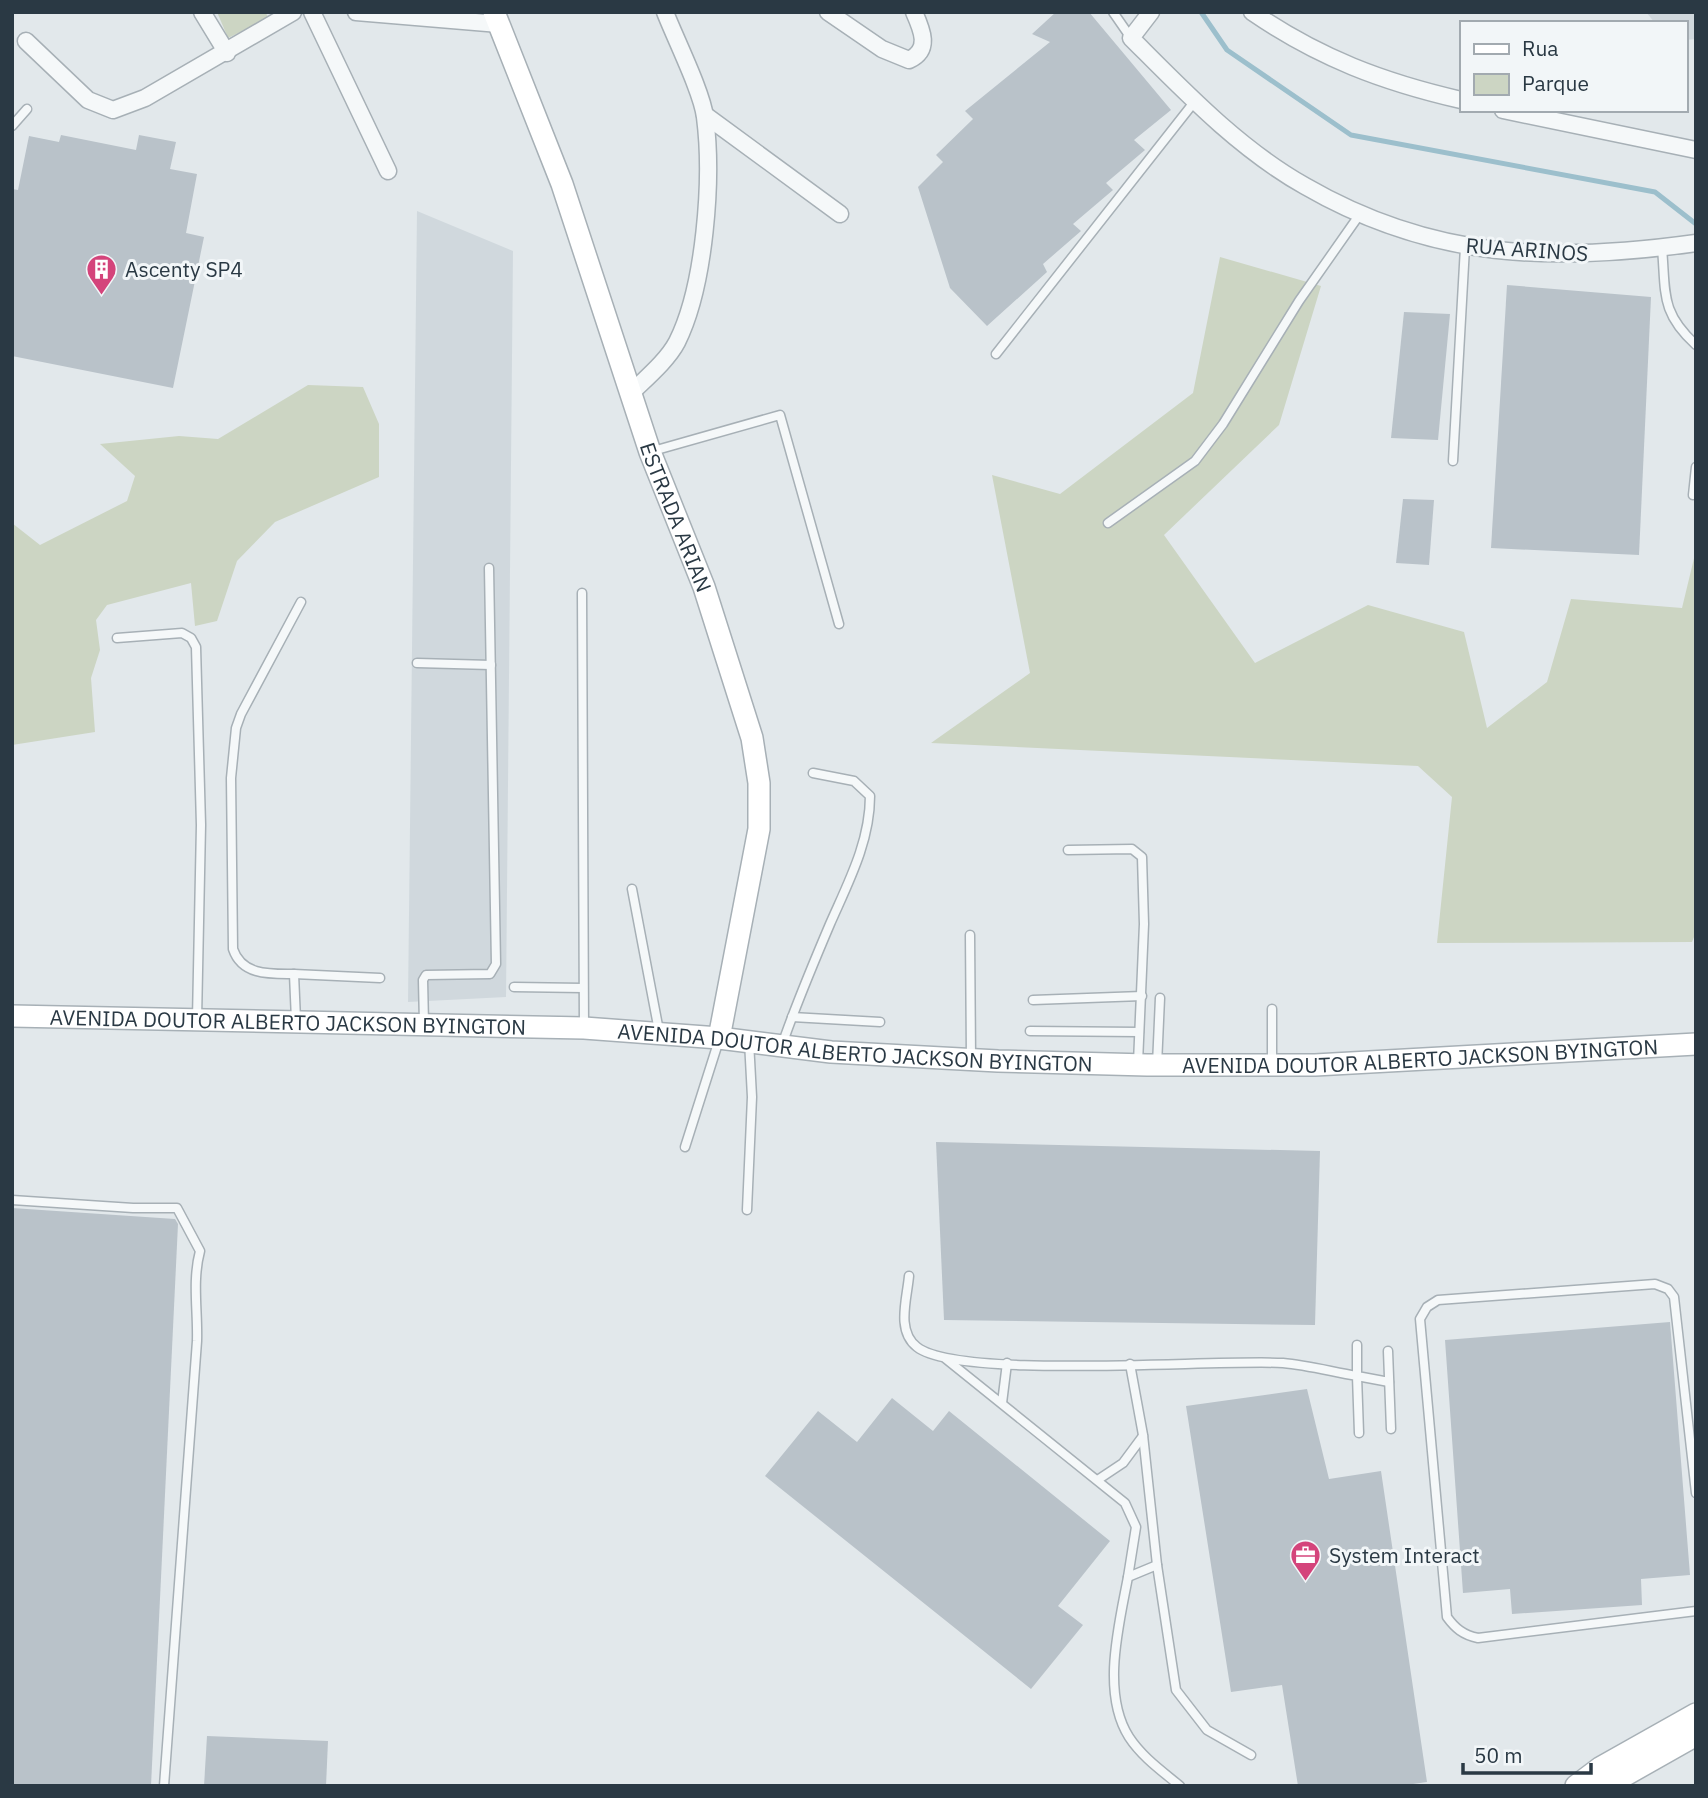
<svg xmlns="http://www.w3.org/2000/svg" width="1708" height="1798" font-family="'IBM Plex Sans',sans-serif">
	<rect width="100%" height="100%" fill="#e2e8eb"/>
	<g fill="#d0d8dd">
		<polygon points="1646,12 1696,12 1696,39 1685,40 1685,23 1655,23"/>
		<polygon points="417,211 513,251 506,997 408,1002"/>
	</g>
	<g fill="#ccd5c3">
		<polygon points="217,12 265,12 269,18 228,38"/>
		<polygon points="1220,257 1321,286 1279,425 1164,535 1255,663 1368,605 1464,632 1487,728 1547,682 1571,599 1682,608 1696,550 1696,932 1692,942 1437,943 1452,797 1418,766 931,743 1030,673 992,475 1060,494 1193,393"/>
		<polygon points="308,385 363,387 379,424 379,477 275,522 237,561 217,621 195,626 191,583 107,605 96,620 100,650 91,678 95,732 12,745 12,523 40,545 127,501 135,476 100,444 179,436 218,439"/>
	</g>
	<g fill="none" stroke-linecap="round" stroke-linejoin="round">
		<polyline stroke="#9cbfcc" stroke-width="5" points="1201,12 1227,50 1351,135 1655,192 1696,224"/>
	</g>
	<g fill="#b9c2c9">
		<polygon points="1056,12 1089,12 1171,110 1134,140 1145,150 1106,183 1113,190 1073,224 1081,231 1043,264 1047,272 987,326 950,288 918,187 943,162 936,155 973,119 965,111 1050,42 1032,34"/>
		<polygon points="61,135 136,150 139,135 176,142 170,169 197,174 186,233 204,237 173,388 12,356 12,189 18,190 29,136 59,142"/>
		<polygon points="1507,285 1651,297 1639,555 1491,548"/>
		<polygon points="1404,312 1450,314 1438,440 1391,438"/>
		<polygon points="1403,499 1434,500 1429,565 1396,563"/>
		<polygon points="936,1142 1320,1151 1315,1325 944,1320"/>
		<polygon points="12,1208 175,1219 178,1224 151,1786 12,1786"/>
		<polygon points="1670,1322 1690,1575 1641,1579 1642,1605 1512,1614 1510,1589 1463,1593 1445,1340"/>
		<polygon points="1307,1389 1329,1479 1381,1471 1427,1782 1399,1786 1298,1786 1282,1685 1231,1692 1186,1406"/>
		<polygon points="892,1398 933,1431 949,1411 1110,1541 1058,1606 1083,1625 1031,1689 765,1476 818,1411 857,1442"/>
		<polygon points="207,1736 328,1741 326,1786 204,1786"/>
	</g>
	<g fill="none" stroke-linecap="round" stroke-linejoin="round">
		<defs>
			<g id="lane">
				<polyline points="1113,12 1131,38"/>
				<polyline points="12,126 27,109"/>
				<path d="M1662,248C1666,293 1660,312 1696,345"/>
				<polyline points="996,354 1195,101"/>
				<polyline points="653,451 780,415 839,624"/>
				<polyline points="1453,461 1465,247"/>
				<polyline points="1693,495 1696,467"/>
				<polyline points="1108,523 1195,461 1223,424 1299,301 1360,214"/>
				<polyline points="582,593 584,1028"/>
				<polyline points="117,638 182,633 191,638 196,647 201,825 197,1019"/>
				<polyline points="417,663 491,665"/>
				<polyline points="1068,850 1132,849 1142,857 1144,924 1138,1063"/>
				<polyline points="632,889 659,1031"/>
				<polyline points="970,935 971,1057"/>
				<polyline points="294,974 380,978"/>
				<polyline points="514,987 583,988"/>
				<polyline points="1033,1000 1142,996"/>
				<polyline points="792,1017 880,1022"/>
				<path d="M296,1020L294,974C271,974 242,976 233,949L231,778L236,728L241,714L301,602"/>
				<polyline points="424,1023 423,980 426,975 490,974 496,964 489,568"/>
				<polyline points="1030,1031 1139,1032"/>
				<path d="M782,1045C796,1004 813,964 830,924C848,883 870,842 870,796L854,781L813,773"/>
				<polyline points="1272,1062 1272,1009"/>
				<polyline points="1157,1065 1160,998"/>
				<polyline points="685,1147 719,1040"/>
				<path d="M12,1200L133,1208H177L200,1251C192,1281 198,1311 197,1341L164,1786"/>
				<polyline points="747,1210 752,1097 749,1041"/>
				<path d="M909,1276C907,1299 896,1331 917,1347C959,1380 1215,1359 1283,1363C1307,1365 1333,1372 1357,1376L1359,1433"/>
				<polyline points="1357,1345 1357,1376 1389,1382"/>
				<polyline points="1388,1351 1391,1429"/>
				<polyline points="946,1359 1125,1503 1136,1527 1128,1577"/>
				<polyline points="1130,1364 1143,1435 1157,1565 1176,1690 1207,1730 1251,1755"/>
				<polyline points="1002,1403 1007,1363"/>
				<polyline points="1099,1479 1123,1463 1143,1436"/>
				<path d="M1696,1493L1674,1297L1668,1289L1655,1284L1438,1300L1427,1307L1420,1319L1447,1617C1455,1628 1463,1635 1478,1638L1696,1611"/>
				<path d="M1157,1565L1128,1577C1119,1625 1101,1693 1129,1737C1142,1757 1162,1771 1180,1786"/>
			</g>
			<g id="street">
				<polyline points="202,12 227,53"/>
				<polyline points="312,12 388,171"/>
				<polyline points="356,12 499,24"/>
				<path d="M828,12L882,49L909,60C931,50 922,30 914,12"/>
				<path d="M1151,12L1131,38C1184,91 1239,149 1305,186C1433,260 1553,263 1696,243"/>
				<path d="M1252,12C1319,58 1383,82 1461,100"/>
				<polyline points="26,41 88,100 113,110 145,98 293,12"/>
				<polyline points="1503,110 1696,150"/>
				<polyline points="705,115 840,214"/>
				<path d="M630,394C645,379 667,361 677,342C705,286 713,179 705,117C702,92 675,38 665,12"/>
			</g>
			<g id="secondary">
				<path id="s1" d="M494,12L562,184L650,452L704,587L752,738L759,783V829L719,1038"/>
				<path id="s2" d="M12,1016L584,1028L719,1038L831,1052L998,1061L1147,1065H1315L1696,1044"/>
				<polyline points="1576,1786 1600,1768 1696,1714"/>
				<polyline points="1606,1786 1696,1735"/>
			</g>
		</defs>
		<use href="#lane" stroke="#a7b0b6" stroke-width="11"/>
		<use href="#street" stroke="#a7b0b6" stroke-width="19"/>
		<use href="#secondary" stroke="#a7b0b6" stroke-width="24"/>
		<use href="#lane" stroke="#f5f8f9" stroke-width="8"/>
		<use href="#street" stroke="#f5f8f9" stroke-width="16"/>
		<use href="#secondary" stroke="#fff" stroke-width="21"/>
	</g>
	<defs>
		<symbol id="building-pin" viewBox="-11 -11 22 30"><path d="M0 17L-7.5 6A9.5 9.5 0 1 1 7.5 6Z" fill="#d4447b" stroke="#f2f6f8"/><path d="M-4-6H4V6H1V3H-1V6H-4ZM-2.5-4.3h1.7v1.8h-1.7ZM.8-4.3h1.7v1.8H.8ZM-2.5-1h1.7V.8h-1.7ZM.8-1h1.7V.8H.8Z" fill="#fff"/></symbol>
		<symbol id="office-pin" viewBox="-11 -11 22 30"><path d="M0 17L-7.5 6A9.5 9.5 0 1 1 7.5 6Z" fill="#d4447b" stroke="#f2f6f8"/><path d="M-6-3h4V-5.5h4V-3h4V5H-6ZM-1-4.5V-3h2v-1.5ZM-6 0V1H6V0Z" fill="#fff"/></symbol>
	</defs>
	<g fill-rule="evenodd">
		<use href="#building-pin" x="84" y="252" width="35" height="47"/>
		<use href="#office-pin" x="1288" y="1538" width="35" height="47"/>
	</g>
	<g text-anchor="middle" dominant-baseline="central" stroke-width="6" stroke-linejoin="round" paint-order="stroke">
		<g font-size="21" fill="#2a3944" stroke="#f2f6f8">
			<text transform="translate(1527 249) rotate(4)">RUA ARINOS</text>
			<text stroke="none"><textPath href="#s1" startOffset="537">ESTRADA ARIAN</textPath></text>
			<text stroke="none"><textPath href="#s2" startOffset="276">AVENIDA DOUTOR ALBERTO JACKSON BYINGTON</textPath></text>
			<text stroke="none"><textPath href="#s2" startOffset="844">AVENIDA DOUTOR ALBERTO JACKSON BYINGTON</textPath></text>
			<text stroke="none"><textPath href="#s2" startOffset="1410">AVENIDA DOUTOR ALBERTO JACKSON BYINGTON</textPath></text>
		</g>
		<g font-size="21" fill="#2a3944" stroke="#f2f6f8" text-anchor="start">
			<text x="125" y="269">Ascenty SP4</text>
			<text x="1329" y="1555">System Interact</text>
		</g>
	</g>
	<rect width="1708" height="1798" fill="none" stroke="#2a3944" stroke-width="28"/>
	<rect x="1460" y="21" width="228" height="91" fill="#f2f6f8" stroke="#a2aab0" stroke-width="2"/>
	<rect x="1474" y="44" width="35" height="10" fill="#ffffff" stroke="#a2aab0" stroke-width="2"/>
	<text x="1522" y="56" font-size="21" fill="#2a3944">Rua</text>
	<rect x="1474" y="74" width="35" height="21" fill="#ccd5c3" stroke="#a2aab0" stroke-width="2"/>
	<text x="1522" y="91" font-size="21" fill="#2a3944">Parque</text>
	<path d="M1463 1763v10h128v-10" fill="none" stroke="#2a3944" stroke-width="3.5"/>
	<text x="1474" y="1763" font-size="21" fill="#2a3944" stroke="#f2f6f8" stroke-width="5" paint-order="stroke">50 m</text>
</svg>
